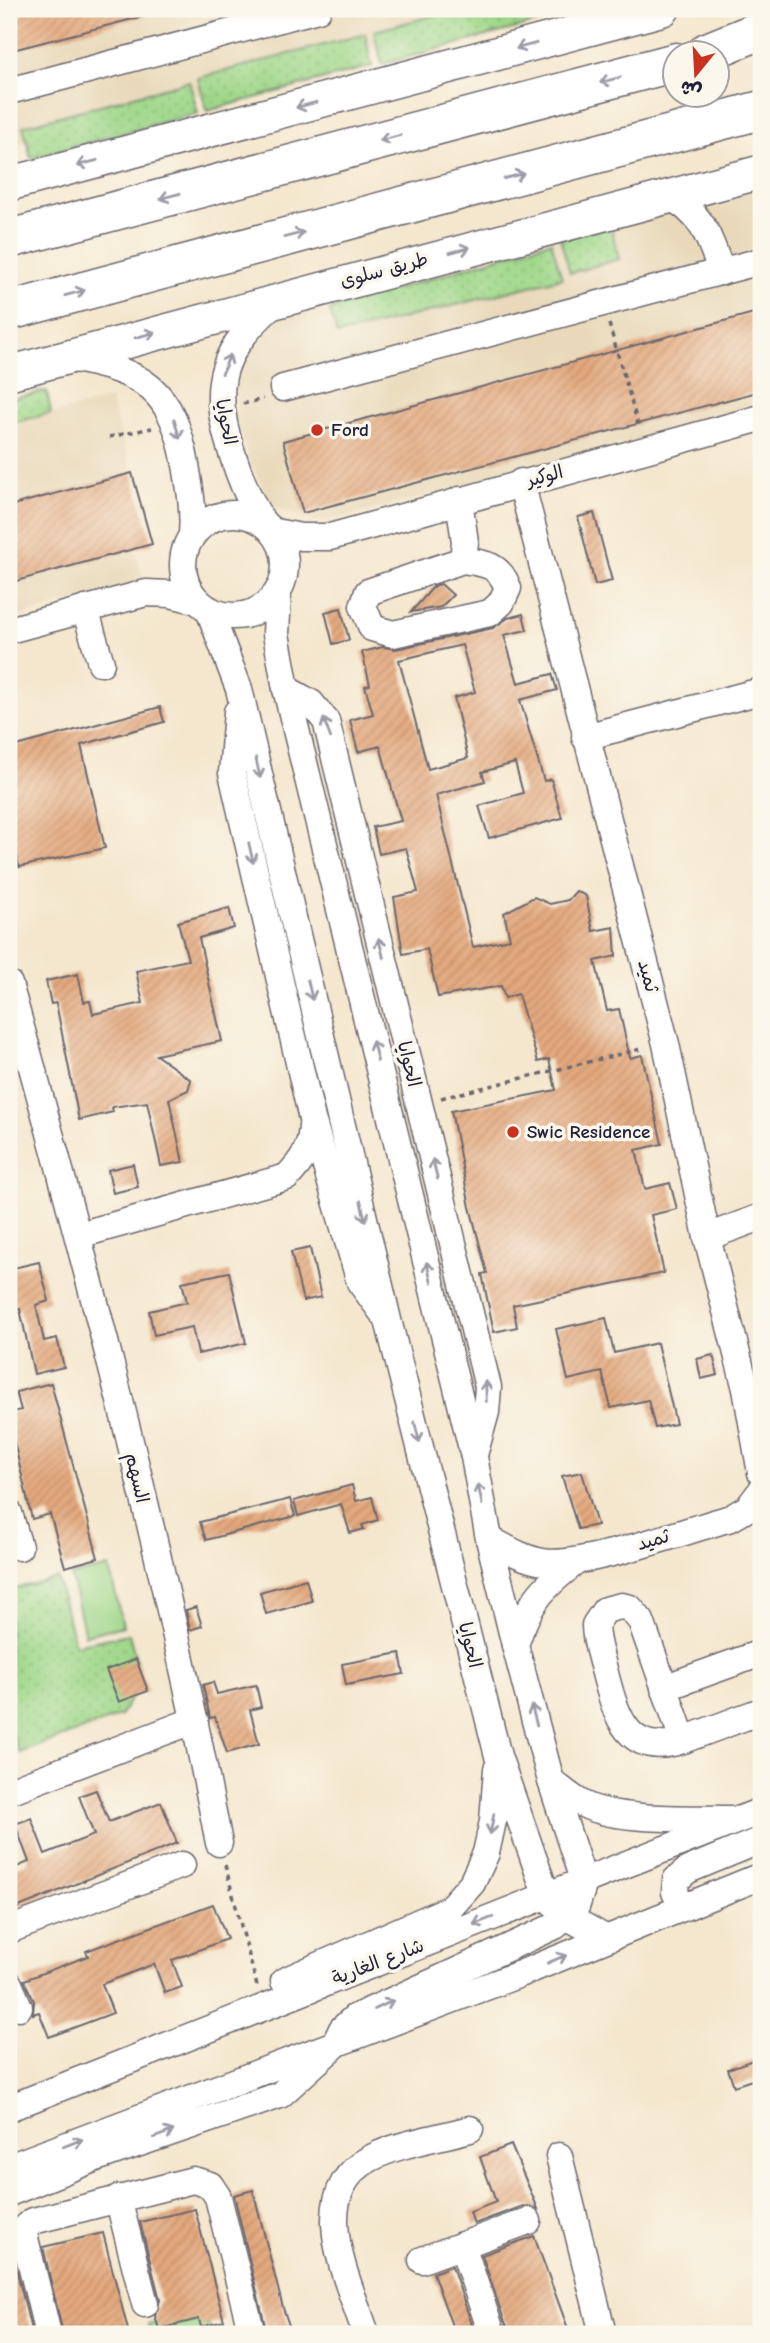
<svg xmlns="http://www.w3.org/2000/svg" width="770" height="2343" font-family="'Comic Neue','Playpen Sans Arabic',sans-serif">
	<defs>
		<pattern id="green-dots" width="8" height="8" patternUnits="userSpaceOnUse" patternTransform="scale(1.75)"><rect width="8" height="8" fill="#9fd789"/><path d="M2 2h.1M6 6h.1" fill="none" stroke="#89b877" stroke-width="1.8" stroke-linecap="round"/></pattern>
		<pattern id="building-hatch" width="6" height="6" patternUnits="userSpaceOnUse" patternTransform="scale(1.75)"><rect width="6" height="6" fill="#e3a87d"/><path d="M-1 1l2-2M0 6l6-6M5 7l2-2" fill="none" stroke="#c2906d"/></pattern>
	</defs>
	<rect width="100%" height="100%" fill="#fbf7ec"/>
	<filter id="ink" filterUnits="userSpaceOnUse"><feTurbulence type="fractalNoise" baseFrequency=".0143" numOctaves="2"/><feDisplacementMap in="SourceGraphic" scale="14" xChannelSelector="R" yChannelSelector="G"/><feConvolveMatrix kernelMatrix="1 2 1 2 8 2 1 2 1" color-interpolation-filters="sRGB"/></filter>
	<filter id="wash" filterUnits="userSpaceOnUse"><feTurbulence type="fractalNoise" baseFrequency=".00686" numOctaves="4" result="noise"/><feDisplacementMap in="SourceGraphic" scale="28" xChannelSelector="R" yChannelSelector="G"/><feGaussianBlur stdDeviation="1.57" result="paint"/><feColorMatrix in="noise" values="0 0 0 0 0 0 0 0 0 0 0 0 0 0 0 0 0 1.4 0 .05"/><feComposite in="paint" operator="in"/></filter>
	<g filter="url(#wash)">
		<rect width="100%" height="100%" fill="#f4e7ce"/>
		<g fill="#e9d9ba">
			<polygon points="9,9 517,9 9,146"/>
			<polygon points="761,187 761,407 347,517 312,522 271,504 249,460 236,419 236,363 282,310"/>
			<polygon points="110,399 154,543 134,548 145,582 9,619 9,425"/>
		</g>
		<g fill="url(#green-dots)" stroke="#607c62" stroke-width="2">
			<polygon points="459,9 588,9 382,64 374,31"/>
			<polygon points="365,34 372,66 207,111 198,78"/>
			<polygon points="189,81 198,113 31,158 23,126"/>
			<polygon points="611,226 619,259 570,273 560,238"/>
			<polygon points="551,241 562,278 337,335 330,310"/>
			<polygon points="47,391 51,413 9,424 9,399"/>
			<polygon points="57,1578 75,1645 129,1634 142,1680 120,1716 19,1753 9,1727 9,1590"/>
		</g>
		<g fill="#9fd789" stroke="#607c62" stroke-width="2">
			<polygon points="109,1567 123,1626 85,1635 71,1576"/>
			<polygon points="204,2311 211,2334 150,2334 148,2325"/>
		</g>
		<g id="blocks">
			<g fill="url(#building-hatch)" fill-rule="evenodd">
				<polygon points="9,9 151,9 152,14 9,51"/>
				<polygon points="761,311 761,391 303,513 283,441"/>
				<polygon points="132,473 152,544 9,583 9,506"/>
				<polygon points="594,513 612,581 595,585 578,517"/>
				<polygon points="441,584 453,595 441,607 411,612 434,586"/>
				<polygon points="341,608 349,640 333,644 325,612"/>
				<path d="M523,614L527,630L504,635L518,683L552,674L557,690L520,700L544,781L551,779L562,818L489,838L479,806L523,793L515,763L482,772L485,781L436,795L473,947L510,939L504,913L534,897L550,904L568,900L576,891L586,896L593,931L614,927L616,956L595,961L607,1011L619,1009L630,1058L642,1055L662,1144L636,1150L645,1189L670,1183L677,1209L651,1215L664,1273L513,1305L517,1327L494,1332L482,1274L487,1273L470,1207L451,1111L556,1090L549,1059L538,1062L518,994L505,998L501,986L438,997L427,949L403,954L394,897L418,892L406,848L379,854L373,827L401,821L380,746L358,752L350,720L373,714L365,686L370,685L362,652L383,647L396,649L493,628L508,618ZM462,645L475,692L454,698L468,758L428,769L399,660Z"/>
				<polygon points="160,707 164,722 81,745 105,848 19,867 9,807 9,748"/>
				<polygon points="229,908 234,928 199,938 222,1041 156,1055 191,1080 188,1090 169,1099 183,1162 161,1166 147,1102 112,1107 113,1112 79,1120 56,1003 51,1004 46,981 78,974 84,1002 90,1001 93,1014 143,1003 136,971 188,960 178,922"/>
				<polygon points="133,1164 138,1187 113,1193 108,1170"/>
				<polygon points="310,1248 321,1297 303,1301 291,1252"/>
				<polygon points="39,1262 49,1301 36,1305 44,1341 57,1338 64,1367 34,1374 20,1309 9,1311 9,1269"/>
				<polygon points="229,1272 246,1343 198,1354 192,1327 154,1335 149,1311 187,1302 182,1282"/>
				<polygon points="606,1318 614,1353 657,1343 676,1424 655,1428 648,1400 611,1408 602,1372 568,1380 556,1329"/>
				<polygon points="713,1355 718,1375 701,1379 697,1359"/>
				<polygon points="51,1383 98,1558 65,1567 50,1514 32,1519 13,1437 9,1438 9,1413 21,1410 16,1392"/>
				<polygon points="582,1472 597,1525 578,1529 562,1476"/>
				<polygon points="352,1485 356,1501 372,1497 378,1520 362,1525 364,1529 350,1533 341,1504 298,1516 294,1501"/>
				<polygon points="290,1499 295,1516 206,1540 200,1522"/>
				<polygon points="306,1579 312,1601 266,1614 260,1592"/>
				<polygon points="196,1607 202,1626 190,1630 186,1610"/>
				<polygon points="400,1653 404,1674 346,1685 342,1664"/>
				<polygon points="136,1659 148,1691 119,1702 106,1670"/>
				<polygon points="213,1682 217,1694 256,1685 261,1707 250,1710 259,1744 227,1753 215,1717 210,1718 203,1685"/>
				<polygon points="96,1790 109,1822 161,1802 177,1843 9,1911 9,1870 29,1862 15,1824 31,1818 45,1854 94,1835 79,1796"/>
				<polygon points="213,1904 227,1939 172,1960 182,1987 165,1993 154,1964 102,1984 113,2013 49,2037 39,2012 33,2014 34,2001 24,1980 88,1956 86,1951"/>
				<polygon points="761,2057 761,2077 734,2086 728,2069"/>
				<polygon points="511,2145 538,2209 523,2206 474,2224 470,2212 496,2202 480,2157"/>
				<polygon points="253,2190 283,2308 292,2334 267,2334 234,2195"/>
				<polygon points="195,2209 224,2321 201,2327 199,2319 159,2329 155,2316 160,2300 140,2222"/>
				<polygon points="103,2233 129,2334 63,2334 43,2247"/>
				<polygon points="534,2236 570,2334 511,2334 504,2320 482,2255"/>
				<polygon points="14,2259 32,2334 9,2334 9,2261"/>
				<polygon points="452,2266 474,2331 465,2334 455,2334 433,2273"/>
			</g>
		</g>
	</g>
	<g filter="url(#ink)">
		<use href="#blocks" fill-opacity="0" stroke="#6c676e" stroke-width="2"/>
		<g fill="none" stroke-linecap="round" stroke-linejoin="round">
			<defs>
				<g id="minor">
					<polyline points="9,91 318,9"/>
					<path d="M666,195C701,211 710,237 721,272"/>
					<path d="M70,358C144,372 172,388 186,465C190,489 194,510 192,534"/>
					<polyline points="283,388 761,261"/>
					<polyline points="521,482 666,1044 707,1237 746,1389 761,1473"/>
					<polyline points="459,500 465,542 463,560"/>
					<circle cx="234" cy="565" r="51"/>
					<path d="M262,521C248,499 240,478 232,453C209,384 221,349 276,302"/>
					<polyline points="275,532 301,537 330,537 761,418"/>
					<path d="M463,560C485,563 500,565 508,588L501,603L490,613L393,634L372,628L363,606L368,592Z"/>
					<polyline points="85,609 101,663"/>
					<polyline points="209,610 239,689 388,1320 498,1756 547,1897 568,1917 605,1938"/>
					<polyline points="9,630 146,593 170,594 198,601"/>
					<polyline points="286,689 311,703 326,721 488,1387 486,1412 474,1455"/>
					<polyline points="237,712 232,773 312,1119 360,1282 382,1312"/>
					<polyline points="585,737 761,691"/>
					<path d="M9,984C88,1268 163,1553 219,1843"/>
					<path d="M79,1235L287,1177C302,1161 311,1149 312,1126"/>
					<polyline points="707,1237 761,1217"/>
					<polyline points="9,1513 19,1547"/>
					<path d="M489,1539C506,1548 523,1559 543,1562C580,1569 690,1529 731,1518L748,1508L761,1491"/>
					<path d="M621,1606L630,1608L641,1621L683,1740C628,1759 616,1716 605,1673C601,1657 595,1641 595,1625L605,1610Z"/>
					<path d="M515,1645C529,1603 541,1588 577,1561"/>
					<polyline points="664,1688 761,1653"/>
					<polyline points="683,1740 761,1711"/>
					<path d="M551,1781C563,1790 573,1800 587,1806C620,1821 692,1818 729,1819"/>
					<polyline points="9,1791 195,1720"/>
					<polyline points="690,1905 679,1901 675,1892 676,1880 688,1870 761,1840"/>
					<polyline points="9,1930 182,1865"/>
					<polyline points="284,1981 449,1909 472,1883 486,1853 493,1821 497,1769"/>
					<polyline points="9,1984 19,2007"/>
					<polyline points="9,2108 761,1811"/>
					<polyline points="559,2156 603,2334"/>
					<polyline points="9,2167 520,1974 761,1876"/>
					<polyline points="9,2193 96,2158 280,2095 334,2046 342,2029 354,2018 555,1926 576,1907 584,1883 551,1781 515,1645 489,1539 474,1457 286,689 276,634 278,593"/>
					<polyline points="118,2198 145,2304"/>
					<polyline points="462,2245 492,2334"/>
					<polyline points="422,2260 528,2221"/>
					<polyline points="48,2334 23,2230 33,2221 193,2180 210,2185 218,2197 252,2334"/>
					<path d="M366,2334C349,2281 303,2194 371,2158C400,2143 438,2138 470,2129"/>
				</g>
				<g id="major">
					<polyline points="9,184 663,9"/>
					<polyline points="9,373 761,172"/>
				</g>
				<g id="highway">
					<polyline points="707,52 761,30"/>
					<polyline points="9,239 676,62"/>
					<polyline points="9,311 761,110"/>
				</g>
			</defs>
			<use href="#minor" stroke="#6c676e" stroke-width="29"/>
			<use href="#major" stroke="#6c676e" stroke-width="36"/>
			<use href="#highway" stroke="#6c676e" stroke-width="41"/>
			<g stroke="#6c676e" stroke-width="3.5" stroke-dasharray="5 5" stroke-linecap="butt">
				<polyline points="609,324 639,428"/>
				<polyline points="243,404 263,399"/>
				<polyline points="109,437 152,428"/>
				<polyline points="441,1098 645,1048"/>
				<polyline points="225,1865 257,1986"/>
			</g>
			<use href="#minor" stroke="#fff" stroke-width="26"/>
			<use href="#major" stroke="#fff" stroke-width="33"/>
			<use href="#highway" stroke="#fff" stroke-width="38"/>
		</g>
		<defs><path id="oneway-shaft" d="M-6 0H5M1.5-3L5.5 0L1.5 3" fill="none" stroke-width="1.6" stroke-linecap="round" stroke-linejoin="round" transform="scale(1.75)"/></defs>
		<g stroke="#9c9ca7">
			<use href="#oneway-shaft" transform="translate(526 46) rotate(165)"/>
			<use href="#oneway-shaft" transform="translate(610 80) rotate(165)"/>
			<use href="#oneway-shaft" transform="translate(306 105) rotate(165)"/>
			<use href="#oneway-shaft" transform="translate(390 138) rotate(165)"/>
			<use href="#oneway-shaft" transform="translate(87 163) rotate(165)"/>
			<use href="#oneway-shaft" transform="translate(514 176) rotate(-15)"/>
			<use href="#oneway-shaft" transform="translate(170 196) rotate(165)"/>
			<use href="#oneway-shaft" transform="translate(294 235) rotate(-15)"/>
			<use href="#oneway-shaft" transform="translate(460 250) rotate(-15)"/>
			<use href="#oneway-shaft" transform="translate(75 293) rotate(-15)"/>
			<use href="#oneway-shaft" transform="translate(145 335) rotate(-16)"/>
			<use href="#oneway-shaft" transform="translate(226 364) rotate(-68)"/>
			<use href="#oneway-shaft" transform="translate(177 429) rotate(74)"/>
			<use href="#oneway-shaft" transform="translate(327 728) rotate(-110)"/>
			<use href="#oneway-shaft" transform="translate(258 768) rotate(77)"/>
			<use href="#oneway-shaft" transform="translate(251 853) rotate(77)"/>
			<use href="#oneway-shaft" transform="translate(381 948) rotate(-104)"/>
			<use href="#oneway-shaft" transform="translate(310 990) rotate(77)"/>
			<use href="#oneway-shaft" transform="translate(375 1051) rotate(-104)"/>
			<use href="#oneway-shaft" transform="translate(435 1169) rotate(-104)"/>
			<use href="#oneway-shaft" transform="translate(363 1211) rotate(77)"/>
			<use href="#oneway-shaft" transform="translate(429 1272) rotate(-104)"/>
			<use href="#oneway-shaft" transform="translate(486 1391) rotate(-92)"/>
			<use href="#oneway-shaft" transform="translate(417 1432) rotate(76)"/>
			<use href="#oneway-shaft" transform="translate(480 1494) rotate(-101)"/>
			<use href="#oneway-shaft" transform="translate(534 1715) rotate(-105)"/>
			<use href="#oneway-shaft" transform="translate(492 1824) rotate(100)"/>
			<use href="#oneway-shaft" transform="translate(483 1921) rotate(159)"/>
			<use href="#oneway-shaft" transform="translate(557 1959) rotate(-23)"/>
			<use href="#oneway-shaft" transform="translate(384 2005) rotate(-25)"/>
			<use href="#oneway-shaft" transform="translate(164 2134) rotate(-21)"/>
			<use href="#oneway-shaft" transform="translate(73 2143) rotate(-21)"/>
		</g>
	</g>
	<g fill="#c8321e" stroke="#fbf7ec" stroke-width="2.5">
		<circle cx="317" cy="430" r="7"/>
		<circle cx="513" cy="1132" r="7"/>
	</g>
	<g text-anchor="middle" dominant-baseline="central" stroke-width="7" stroke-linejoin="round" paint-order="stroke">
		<g font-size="19" fill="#22223b" stroke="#fbf7ec">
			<text transform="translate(384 270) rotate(-15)">طريق سلوى</text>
			<text transform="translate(226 422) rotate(79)">الحوايا</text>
			<text transform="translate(545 476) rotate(-15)">الوكير</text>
			<text transform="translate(648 976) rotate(75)">ثميد</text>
			<text transform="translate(409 1064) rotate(76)">الحوايا</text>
			<text transform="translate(137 1478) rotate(77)">السهم</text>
			<text transform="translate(653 1540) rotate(-16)">ثميد</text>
			<text transform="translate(470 1645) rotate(76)">الحوايا</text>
			<text transform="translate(378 1962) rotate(-21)">شارع الغارية</text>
		</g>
		<g font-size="19" font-weight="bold" fill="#22223b" stroke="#fbf7ec" text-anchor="start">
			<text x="331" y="430">Ford</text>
			<text x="527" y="1132">Swic Residence</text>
		</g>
	</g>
	<rect width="770" height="2343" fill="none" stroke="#fbf7ec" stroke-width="35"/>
	<g transform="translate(696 74) rotate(198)"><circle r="33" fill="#fbf7ec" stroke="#a4a2a5" stroke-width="2"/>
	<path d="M0-5L12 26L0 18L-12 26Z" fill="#c8321e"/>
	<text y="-10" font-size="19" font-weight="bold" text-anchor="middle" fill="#22223b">ش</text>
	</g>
</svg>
